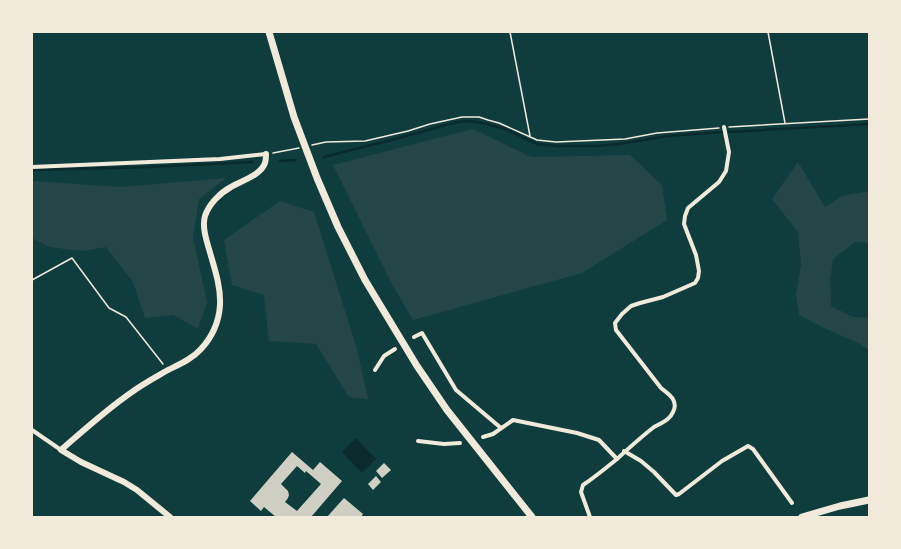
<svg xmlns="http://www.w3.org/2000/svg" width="901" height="549" font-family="'Sofia Sans Condensed',sans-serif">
	<rect width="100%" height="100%" fill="#0f3d3e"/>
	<g fill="#244646">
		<polygon points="473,129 531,157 630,155 662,185 667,220 582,273 413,320 393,286 333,165"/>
		<polygon points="798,162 825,207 842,196 869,191 869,243 855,242 833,259 830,280 831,306 853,317 869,318 869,350 858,343 826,329 799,315 796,295 801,264 798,232 772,199"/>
		<polygon points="226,178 199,199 193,238 207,302 198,329 173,315 145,318 133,282 106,247 82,251 49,247 32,238 32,181 121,187"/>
		<polygon points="280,201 314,212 357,349 368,399 349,397 316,344 269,341 264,295 232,285 224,240"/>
	</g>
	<polygon fill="#0a2a2b" points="356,438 376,459 362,473 342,452"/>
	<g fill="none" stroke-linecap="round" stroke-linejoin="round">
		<g stroke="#0a2a2b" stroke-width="2.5">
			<polyline points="729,132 869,124"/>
			<polyline points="324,157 391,140 457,122 470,121 483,123 505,129 537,144 557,146 598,146 619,144 667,136 722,132"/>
			<polyline points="280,161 295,160"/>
			<polyline points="32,170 150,167 252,162"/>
		</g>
	</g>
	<g fill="#cfcfc3" fill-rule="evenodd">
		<path d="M292,452L313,470L320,462L342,481L311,517H276L264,507L261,511L250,501ZM297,466L305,473L306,471L321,484L297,511L285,502L288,498L289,495L288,491L281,484Z"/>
		<polygon points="384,463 391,470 382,478 376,471"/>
		<polygon points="376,476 381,482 373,490 368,484"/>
		<polygon points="344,498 363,514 361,517 327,517"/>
	</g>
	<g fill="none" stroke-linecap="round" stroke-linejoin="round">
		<g stroke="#f1e9da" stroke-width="1.5">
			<polyline points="510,32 530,136"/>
			<polyline points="768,32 785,123"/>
			<polyline points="729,127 869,119"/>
			<polyline points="312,145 326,142 365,141 408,131 430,124 462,117 479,117 488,120 499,123 537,140 556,142 625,139 657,133 719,128"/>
			<polyline points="273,153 299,148"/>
			<polyline points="32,280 72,258 109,308 126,317 163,364"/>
		</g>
		<g stroke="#f1e9da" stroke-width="4">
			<polyline points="32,167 220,159 266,154"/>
			<polyline points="414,337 422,333 456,390 501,428"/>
			<polyline points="375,370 384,356 395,349"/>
			<polyline points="32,430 61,450"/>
			<polyline points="483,437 493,434 513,420 577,433 599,440 617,459"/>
			<polyline points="418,441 444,444 460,443"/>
			<polyline points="624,451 641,461 654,472 676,495 679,494 722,461 748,446 753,449 792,503"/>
			<path d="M590,517L581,492L583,485C595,477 606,468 617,459C629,448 641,437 654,427C661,423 670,420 673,412C679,401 669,394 661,388L616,330L615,323L622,314L631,306L640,303L663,297L695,283L698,278L699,271L696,255L684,224L685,216L688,208L719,182L726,171L729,152L724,127"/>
		</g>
		<path stroke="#f1e9da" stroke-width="6" d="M170,517L137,490L124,482L81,462L61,450C84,430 107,409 132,392C143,384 156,377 168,370C180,364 192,359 201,349C213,336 219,322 220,305C221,286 214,267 209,249C206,239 202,226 205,216C209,204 220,193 231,187C241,181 261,175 265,163C266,160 266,157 266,154"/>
		<g stroke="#f1e9da" stroke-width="7">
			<polyline points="269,32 294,117 317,178 338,227 365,280 417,366 447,410 532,517"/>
			<polyline points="802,517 840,506 869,500"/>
		</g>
	</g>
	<rect width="901" height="549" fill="none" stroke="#f1e9da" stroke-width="66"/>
</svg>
